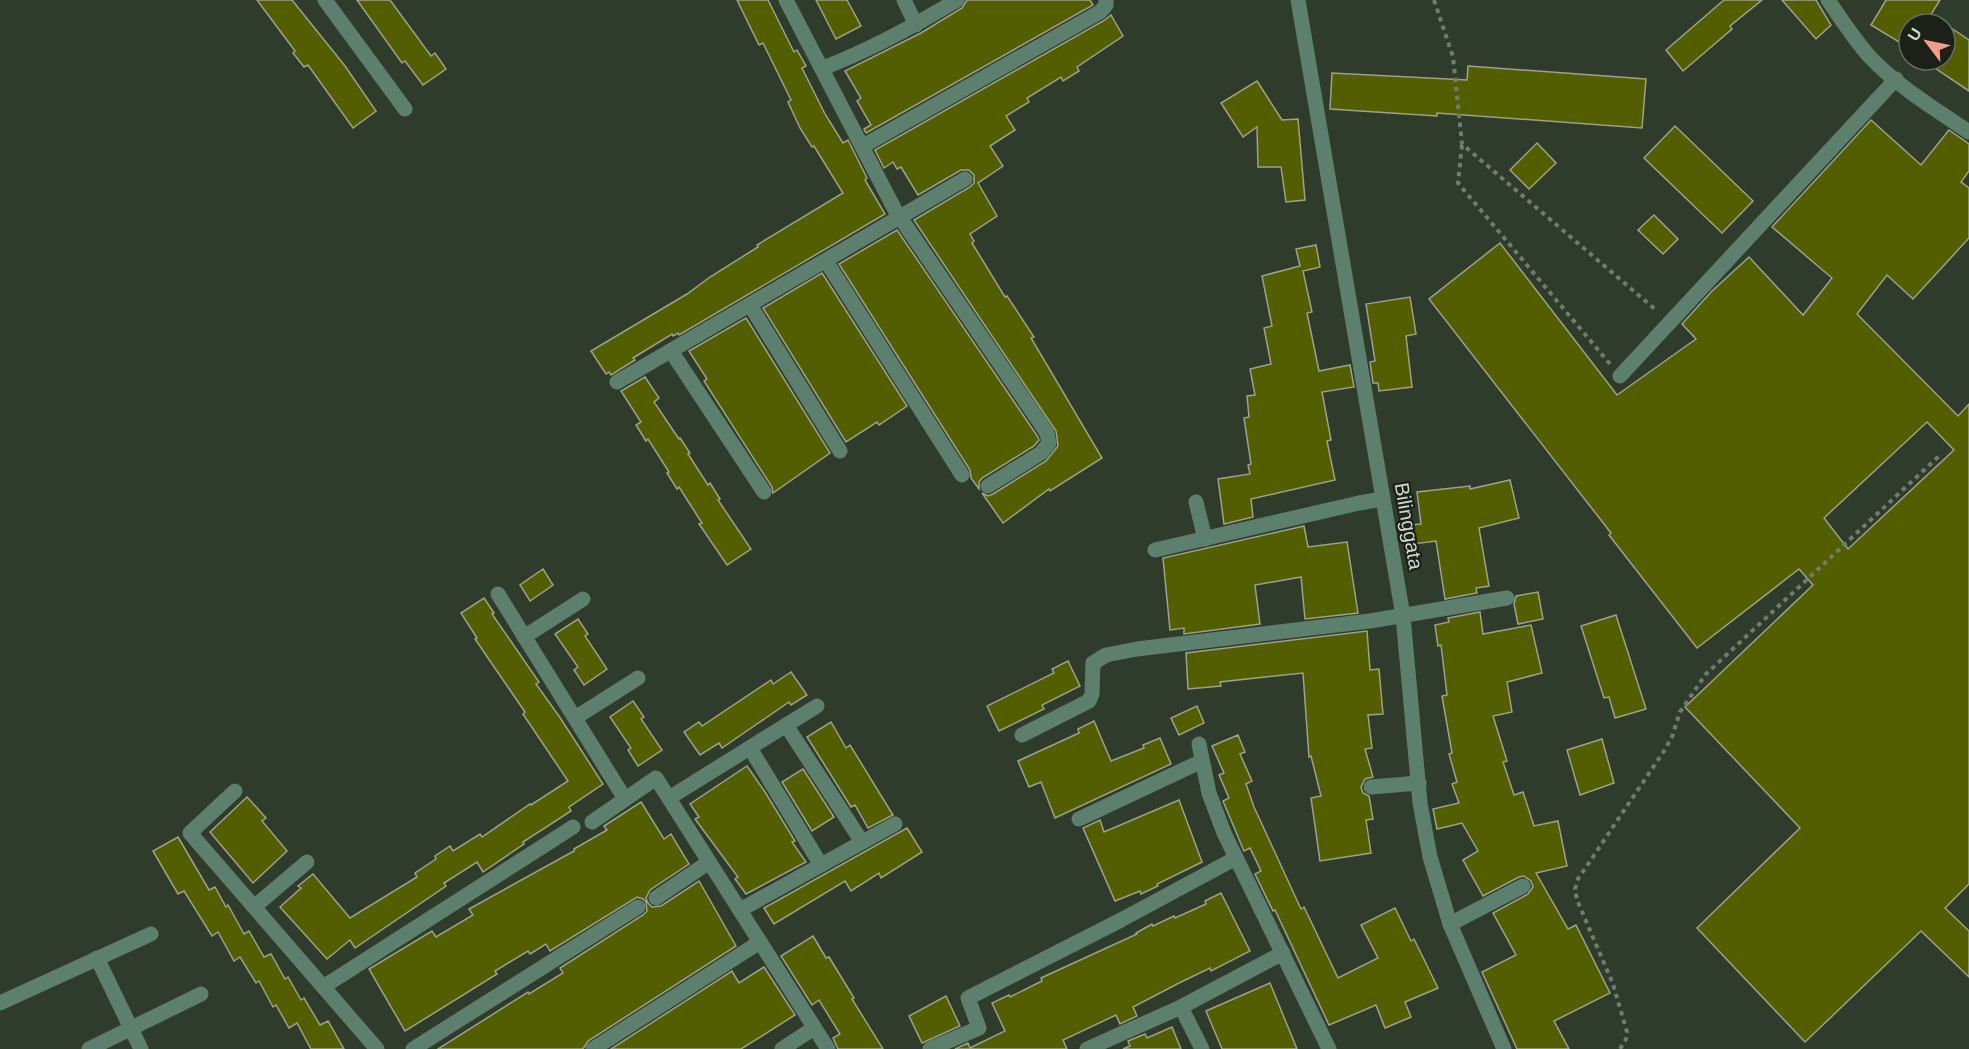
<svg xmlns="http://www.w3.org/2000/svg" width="1969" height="1049" font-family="Arial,sans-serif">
	<rect width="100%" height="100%" fill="#2f3c2b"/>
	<g fill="#525e00" stroke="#9da28b" stroke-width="1.5" fill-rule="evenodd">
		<polygon points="257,0 292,0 345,66 376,111 353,128 308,65 304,67 293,53 295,51"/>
		<polygon points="357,0 390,0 431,56 435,53 446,69 423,85 405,61 402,63"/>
		<polygon points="737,0 768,0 794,52 797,50 806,66 802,68 825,114 843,143 848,140 867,178 865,180 885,214 679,335 678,333 673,336 672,334 633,358 635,360 611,375 609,372 606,374 591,351 687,294 710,277 758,247 757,245 843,193 814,146 812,147 800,128 788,102 791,100 763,43 759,45"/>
		<polygon points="816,0 847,0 861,26 836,39"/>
		<polygon points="967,0 1090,0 1093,5 866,133 864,129 871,125 857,101 861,98 845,71 921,33 962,8"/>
		<polygon points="1724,0 1762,0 1730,26 1732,29 1683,71 1666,50"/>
		<polygon points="1782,0 1816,0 1831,25 1816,39"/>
		<polygon points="1886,0 1940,0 1925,24 1909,24 1909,48 1871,25"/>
		<polygon points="1111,15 1123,36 1077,67 1079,71 1063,81 1061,77 1027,98 1029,102 1006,116 1015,130 990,146 1003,166 978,183 997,216 970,234 974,241 972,243 1005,297 1007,296 1034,337 1031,338 1102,458 1050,491 1049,489 1003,523 982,493 988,496 993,494 1046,461 1058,446 1056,431 914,220 970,187 974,183 974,175 969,170 961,170 918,195 901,167 897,169 893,162 884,168 875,150 1105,20"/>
		<polygon points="1945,24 1969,40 1969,91 1923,60 1945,60"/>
		<polygon points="1468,66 1646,79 1642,128 1437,113 1437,116 1330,109 1332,73 1467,80"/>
		<polygon points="1257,81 1282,120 1298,119 1305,200 1286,202 1281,167 1258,167 1257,127 1243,137 1221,103"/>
		<path d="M1871,120L1921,165L1949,130L1969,144V171L1961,182L1969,188V238L1913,299L1887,275L1857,314L1958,416L1969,404V884L1945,908L1969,931V977L1921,931L1805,1042L1697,928L1800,828L1685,707L1813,585L1799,569L1697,648L1609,535L1611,533L1429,299L1500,243L1617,395L1696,339L1682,324L1712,291L1749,257L1803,315L1832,278L1772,227ZM1927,422L1954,450L1848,549L1824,518Z"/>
		<polygon points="1675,126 1753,201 1722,233 1644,158"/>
		<polygon points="1537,143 1556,163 1529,189 1510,170"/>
		<polygon points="1654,215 1678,239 1663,254 1638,230"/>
		<polygon points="897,230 1038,437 1039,440 1034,446 982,478 979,482 979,489 971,478 970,470 839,264"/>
		<polygon points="1316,245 1320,267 1303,271 1312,312 1307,313 1319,371 1350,365 1354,387 1322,392 1331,440 1327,441 1335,480 1251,499 1253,517 1224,524 1218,479 1250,474 1248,465 1251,464 1244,418 1249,417 1247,396 1255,395 1250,369 1271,364 1264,328 1272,326 1262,276 1300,266 1296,249"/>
		<polygon points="822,273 907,406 879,425 877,422 846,442 763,308"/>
		<polygon points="1410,297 1416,334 1406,336 1412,387 1379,391 1378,383 1373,383 1370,362 1375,361 1366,304"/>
		<polygon points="746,318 830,453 773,493 772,487 704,381 707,379 689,351"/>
		<polygon points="645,377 659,398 654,402 679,439 680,438 690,453 688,454 708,485 710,483 720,499 718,500 751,549 727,565 699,524 702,523 679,487 677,489 667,473 669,472 648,439 646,441 636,425 641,422 621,391"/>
		<polygon points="1510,480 1519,518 1479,528 1489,586 1476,588 1477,593 1445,599 1436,541 1413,544 1410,525 1421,524 1417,492 1470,486 1470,489"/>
		<polygon points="1304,526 1308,547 1347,542 1358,613 1305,619 1301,577 1255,585 1260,624 1184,634 1184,628 1170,630 1163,558"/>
		<polygon points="543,569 553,585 530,601 520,585"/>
		<polygon points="1538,592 1543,619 1518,624 1514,604 1516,596"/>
		<polygon points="484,598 494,613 492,614 539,682 536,684 561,719 603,784 569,807 571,811 523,842 524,844 483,872 477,862 444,883 446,886 355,948 350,940 327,959 280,907 301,888 298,886 313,874 350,918 417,877 415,873 436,859 435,856 450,846 453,851 480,834 482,837 530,804 531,805 568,781 523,714 525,712 475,639 477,638 461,613"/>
		<polygon points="1480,612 1483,634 1531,625 1542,673 1507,682 1512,712 1493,716 1507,761 1503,762 1514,795 1523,792 1534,826 1558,821 1567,866 1536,873 1568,929 1576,925 1610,993 1554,1021 1569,1049 1517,1049 1482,972 1516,955 1493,913 1528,894 1533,887 1531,881 1524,876 1519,877 1483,896 1463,860 1478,851 1462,823 1437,829 1433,809 1459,803 1452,784 1457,782 1449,754 1452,753 1442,696 1447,695 1441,645 1438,646 1435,625 1449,622 1448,618"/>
		<polygon points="1616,615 1646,709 1615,718 1609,697 1604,698 1581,626"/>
		<polygon points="578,619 588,634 585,636 607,669 584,685 574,670 578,667 555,634"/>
		<polygon points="1367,631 1370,670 1379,669 1383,714 1368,715 1372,748 1365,749 1373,777 1365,779 1361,787 1363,793 1369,796 1373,819 1366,820 1371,853 1320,861 1311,798 1321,796 1311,756 1309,757 1303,673 1220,682 1221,686 1188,689 1186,653"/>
		<polygon points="1068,661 1080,686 1042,705 1044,709 999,731 987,706 1054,673 1052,669"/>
		<polygon points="791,672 807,695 791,705 789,702 722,748 719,743 700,755 684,732 699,722 702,726 771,680 773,684"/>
		<polygon points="633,701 644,717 641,719 662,750 638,766 628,750 631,748 610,717"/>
		<polygon points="1197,706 1204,723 1179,735 1171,718"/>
		<polygon points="1094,721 1111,761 1144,748 1143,745 1160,738 1171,764 1055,818 1041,782 1029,787 1018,761 1079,733 1078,729"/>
		<polygon points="831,722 846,748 850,745 893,815 868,828 855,805 851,807 807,737"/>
		<polygon points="1238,735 1245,752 1240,754 1252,781 1246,784 1254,807 1301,909 1304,907 1338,978 1378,958 1361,925 1395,908 1411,941 1414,939 1438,988 1405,1002 1411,1017 1385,1028 1376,1005 1329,1025 1275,910 1273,911 1255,874 1261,871 1250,848 1244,851 1223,801 1229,798 1219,775 1224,773 1212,746"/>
		<polygon points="1602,739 1614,783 1580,795 1567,750"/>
		<polygon points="747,766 765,792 795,841 792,842 806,862 746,894 735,879 738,877 695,819 699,817 690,804"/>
		<polygon points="803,769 834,817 812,831 782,782"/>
		<polygon points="247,797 266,818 262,821 287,851 253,883 210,832"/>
		<polygon points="1179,800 1202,862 1157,884 1158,886 1141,894 1140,891 1115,901 1083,828 1100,820 1104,832"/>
		<polygon points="641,802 664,839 671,834 689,864 650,890 646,898 648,903 652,907 661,906 699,881 736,946 588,1041 583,1049 438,1049 528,992 529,994 563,973 560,968 643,915 647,911 646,902 643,899 637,897 550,951 546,944 530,954 528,951 495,971 497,974 405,1031 369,969 432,931 436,937 473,915 469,909 574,851 574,849 607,830 604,826"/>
		<polygon points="907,828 922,852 881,878 879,873 851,891 845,881 774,924 764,908"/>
		<polygon points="178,837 209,890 215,887 226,907 228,905 244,934 249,931 264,957 271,954 285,979 288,977 301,1000 304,998 320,1025 328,1021 344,1049 311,1049 297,1023 289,1028 276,1005 273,1007 259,981 256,983 240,957 234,961 218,932 212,936 184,891 178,894 153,851"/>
		<polygon points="1221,893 1250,951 1211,971 1210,968 1179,983 1133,1007 1137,1016 1120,1024 1116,1015 1063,1040 1067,1049 955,1049 968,1043 970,1048 1005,1031 992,1003 1009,995 1010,997 1042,981 1041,978 1137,934 1136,933 1152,924 1153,926 1174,916 1175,918 1206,904 1205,901"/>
		<polygon points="813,936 826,958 829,957 854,998 852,999 883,1049 838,1049 833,1038 840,1034 819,1000 812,1005 781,956"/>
		<polygon points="764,967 795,1015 741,1049 611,1049 732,971 739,983"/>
		<polygon points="1270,983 1297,1049 1222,1049 1206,1011"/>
		<polygon points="946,996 960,1026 922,1043 909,1016"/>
		<polygon points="1172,1027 1181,1049 1123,1049 1130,1046 1128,1041 1145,1034 1147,1038"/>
	</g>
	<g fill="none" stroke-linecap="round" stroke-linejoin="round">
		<g stroke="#717c6e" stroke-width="4" stroke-dasharray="4.5 4.5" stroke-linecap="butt">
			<polyline points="1434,0 1453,57 1462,144 1656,310"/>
			<polyline points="1462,145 1458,183 1610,364"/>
			<polyline points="1620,1049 1626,1039 1627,1032 1613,984 1577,900 1575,889 1578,879 1664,751 1672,737 1680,712 1706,674 1939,456"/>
		</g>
		<g stroke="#5d7f6d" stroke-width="15">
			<polyline points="325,0 405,109"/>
			<polyline points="786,0 895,210 1047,433 1049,443 1041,453 988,486"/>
			<polyline points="904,0 916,25"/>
			<polyline points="1298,0 1403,616 1420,803 1430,857 1450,924 1504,1049"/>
			<path d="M1828,0C1841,19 1854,39 1869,56C1897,86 1935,109 1969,132"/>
			<path d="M823,68C870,50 914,26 957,0"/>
			<polyline points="863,146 1100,12 1106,5 1106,0"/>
			<polyline points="826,261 962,475"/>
			<polyline points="750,305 840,451"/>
			<polyline points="671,351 764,492"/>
			<polyline points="1620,376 1896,79"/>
			<polyline points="617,382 965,179"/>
			<polyline points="1196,502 1205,539"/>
			<polyline points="1155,550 1359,503 1383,499"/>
			<polyline points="498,594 625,799"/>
			<polyline points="524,637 583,599"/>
			<polyline points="575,718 638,678"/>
			<polyline points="786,725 862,842"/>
			<polyline points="1022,735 1089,701 1092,694 1093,663 1106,655 1137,649 1370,621 1507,598"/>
			<polyline points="1199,744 1209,793 1224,833 1329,1049"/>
			<polyline points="750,748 821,865"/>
			<polyline points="1371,787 1419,783"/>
			<polyline points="235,791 190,833 377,1049"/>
			<polyline points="669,798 817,706"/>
			<polyline points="1079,819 1202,761"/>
			<polyline points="592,822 656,778 828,1049"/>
			<polyline points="656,898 709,862"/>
			<polyline points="254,907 307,862"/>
			<polyline points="740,910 895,824"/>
			<polyline points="1450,924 1523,886"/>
			<polyline points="97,958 141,1049"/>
			<polyline points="323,987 573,827"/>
			<polyline points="0,1003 151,934"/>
			<polyline points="1181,1007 1202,1049"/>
			<polyline points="89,1049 201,994"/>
			<polyline points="413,1049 638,907"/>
			<polyline points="593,1049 760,942"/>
			<polyline points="782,1049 814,1028"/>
			<polyline points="930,1049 979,1028 968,998 1121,920 1236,858"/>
			<polyline points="1087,1049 1181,1007 1283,953"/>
		</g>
	</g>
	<g text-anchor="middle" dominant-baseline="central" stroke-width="4.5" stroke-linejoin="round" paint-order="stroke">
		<g font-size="20" fill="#d1d9cf" stroke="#1b2119">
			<text transform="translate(1409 526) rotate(80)">Bilinggata</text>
		</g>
	</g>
	<g transform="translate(1927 42) rotate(302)"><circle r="28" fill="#1b2119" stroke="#646b62" stroke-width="1.5"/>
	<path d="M0-4.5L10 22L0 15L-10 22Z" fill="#f49d8b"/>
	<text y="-9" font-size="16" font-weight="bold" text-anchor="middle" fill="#d1d9cf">U</text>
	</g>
</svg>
